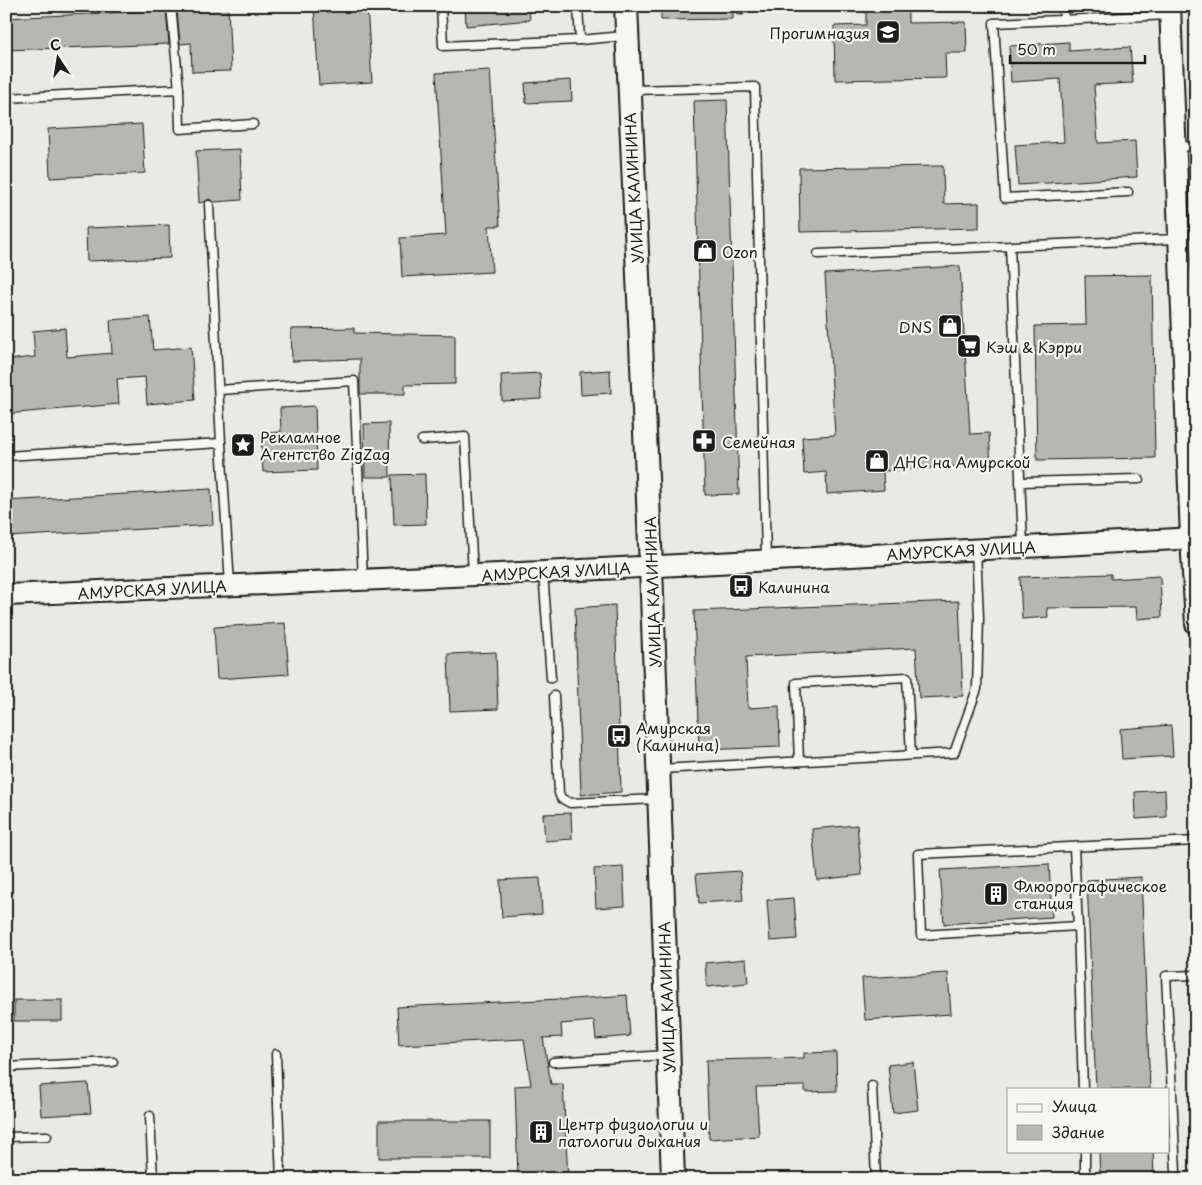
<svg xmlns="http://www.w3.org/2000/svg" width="1202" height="1185" font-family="'Playpen Sans',sans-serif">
	<rect width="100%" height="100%" fill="#e9e9e5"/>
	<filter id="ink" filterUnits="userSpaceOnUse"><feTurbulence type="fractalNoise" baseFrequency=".02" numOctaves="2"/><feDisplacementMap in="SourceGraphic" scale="10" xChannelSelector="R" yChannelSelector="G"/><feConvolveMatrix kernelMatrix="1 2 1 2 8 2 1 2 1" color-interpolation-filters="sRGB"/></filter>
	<g filter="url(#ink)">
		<g fill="#b6b6b3" stroke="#1c1c1c">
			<polygon points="189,6 228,6 231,71 192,72 191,43 180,44 177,10 189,9"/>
			<polygon points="314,6 367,6 372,82 319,85"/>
			<polygon points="465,6 529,6 530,20 466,26"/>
			<polygon points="661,6 733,6 733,19 661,20"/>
			<polygon points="866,6 908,6 908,23 966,22 967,53 945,53 946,78 835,80 834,26 866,25"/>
			<polygon points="166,10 169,44 6,50 6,18"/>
			<polygon points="1069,42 1069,51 1130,47 1133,83 1094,85 1098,143 1135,141 1137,177 1018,185 1015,145 1064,142 1060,79 1011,82 1009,46"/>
			<polygon points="490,70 500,226 489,226 492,272 402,277 400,238 446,235 436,73"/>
			<polygon points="571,80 572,101 526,103 525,83"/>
			<polygon points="727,100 739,494 705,495 694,101"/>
			<polygon points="142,124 145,173 50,178 48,129"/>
			<polygon points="240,149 242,200 214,202 209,199 204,202 199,203 196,151"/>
			<polygon points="943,166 944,204 979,203 979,228 800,232 799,168"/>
			<polygon points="169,225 170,258 87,261 86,228"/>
			<polygon points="960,266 970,434 989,433 991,464 883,471 884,490 827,494 826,472 804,474 802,437 835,435 825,274"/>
			<polygon points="1152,275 1155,458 1037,460 1035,326 1086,325 1085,276"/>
			<polygon points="150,317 153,350 191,347 195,400 147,404 145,377 117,379 119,404 6,414 6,360 35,357 33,331 65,328 67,357 112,353 110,320"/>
			<polygon points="354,328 354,333 455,335 455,384 405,385 405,394 360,394 360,359 292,361 291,329"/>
			<polygon points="610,370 611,393 581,395 580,372"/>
			<polygon points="540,373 541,399 502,401 501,375"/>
			<polygon points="315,406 317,470 263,472 261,433 281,432 280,408"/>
			<polygon points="389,423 390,477 365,477 364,424"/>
			<polygon points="425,474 426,524 394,525 392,475"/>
			<polygon points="211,489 213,525 6,537 6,501"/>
			<polygon points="1111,574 1111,579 1160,576 1162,617 1137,619 1136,607 1047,608 1048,617 1022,619 1020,577"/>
			<polygon points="959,601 963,696 919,698 916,648 746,657 748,708 779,706 780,747 699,750 694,611"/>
			<polygon points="615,605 621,792 581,795 575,608"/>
			<polygon points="285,623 289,674 217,679 214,627"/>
			<polygon points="496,652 498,709 450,711 448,654"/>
			<polygon points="1171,725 1173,756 1122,759 1120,729"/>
			<polygon points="1165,790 1166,817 1136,819 1135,792"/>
			<polygon points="571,813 572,839 545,841 543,814"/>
			<polygon points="857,825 862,875 817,880 812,829"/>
			<polygon points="1049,864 1052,917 944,924 940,870"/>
			<polygon points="623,867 625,906 596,908 594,869"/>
			<polygon points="740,871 743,900 699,903 696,874"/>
			<polygon points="1141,877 1150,1089 1096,1089 1087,880"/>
			<polygon points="540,878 542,914 502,917 500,880"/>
			<polygon points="794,898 797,939 770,941 767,900"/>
			<polygon points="746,959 748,983 707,987 705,963"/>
			<polygon points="948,973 951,1014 865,1020 862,978"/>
			<polygon points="627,995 630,1036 596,1039 594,1021 561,1024 562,1037 543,1038 551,1084 563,1084 568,1179 518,1179 515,1086 531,1085 524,1039 399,1045 397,1007 560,999 560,1000"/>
			<rect x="14" y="1000" width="48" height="21"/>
			<polygon points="836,1052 837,1091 805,1092 805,1086 756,1087 759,1136 709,1139 706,1060 804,1058 804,1053"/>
			<polygon points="913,1062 918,1110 893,1113 888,1065"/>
			<polygon points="88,1083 91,1113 41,1116 39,1086"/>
			<rect x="379" y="1121" width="111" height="37"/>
			<polygon points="1099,1151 1153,1151 1154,1179 1100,1179"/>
		</g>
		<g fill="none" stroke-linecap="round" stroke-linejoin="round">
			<defs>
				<g id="service">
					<polyline points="441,6 443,46 580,40"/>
					<polyline points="578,6 580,40 624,36"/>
					<polyline points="741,6 741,10"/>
					<polyline points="1063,6 1064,20"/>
					<polyline points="179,89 180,129 253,124"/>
					<polyline points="631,90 755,87 766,559"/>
					<polyline points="6,98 179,89 171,6"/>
					<polyline points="1176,147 1196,146"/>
					<polyline points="1128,192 1005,198 994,23 1170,15"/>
					<polyline points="209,205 221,443"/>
					<polyline points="1010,246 1023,545"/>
					<polyline points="818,254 1177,239"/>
					<polyline points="219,390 354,381 363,579"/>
					<polyline points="422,440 465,437 473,573"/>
					<polyline points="6,456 221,443 230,585"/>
					<polyline points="1020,482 1139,479"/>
					<polyline points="543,572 551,678"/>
					<polyline points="554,696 559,793 561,798 570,803 657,799"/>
					<polyline points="799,761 796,683 907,677 911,755"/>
					<polyline points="660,769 954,753 977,689 979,618 976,550"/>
					<polyline points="1074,848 1078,926 921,935 918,854 1196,841"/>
					<polyline points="1078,926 1083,1089"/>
					<polyline points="276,1054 281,1179"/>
					<polyline points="553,1062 667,1055"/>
					<polyline points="6,1067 113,1062"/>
					<polyline points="872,1086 876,1179"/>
					<polyline points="150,1116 153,1179"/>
					<polyline points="6,1137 47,1136"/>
					<polyline points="1085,1151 1085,1179"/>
					<polyline points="1176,1172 1166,976 1196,975"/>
				</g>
				<g id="tertiary">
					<polyline points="1170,6 1191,538 1196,624"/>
					<polyline points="6,595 543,572 1196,538"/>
				</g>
				<polyline id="secondary" points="626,6 651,567 673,1179"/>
			</defs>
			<use href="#service" stroke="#1c1c1c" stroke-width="11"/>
			<use href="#tertiary" stroke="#1c1c1c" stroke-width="24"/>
			<use href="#secondary" stroke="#1c1c1c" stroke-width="26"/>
			<use href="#service" stroke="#f6f6f2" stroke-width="8"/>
			<use href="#tertiary" stroke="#f6f6f2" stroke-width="20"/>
			<use href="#secondary" stroke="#f6f6f2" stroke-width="22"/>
		</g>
	</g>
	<defs>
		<symbol id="school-square" viewBox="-11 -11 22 22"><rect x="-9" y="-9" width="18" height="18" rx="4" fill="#1c1c1c" stroke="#f6f6f2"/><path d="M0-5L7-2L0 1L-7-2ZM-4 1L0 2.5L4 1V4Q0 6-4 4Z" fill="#fff"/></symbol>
		<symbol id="shop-square" viewBox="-11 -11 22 22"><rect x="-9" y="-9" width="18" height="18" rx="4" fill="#1c1c1c" stroke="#f6f6f2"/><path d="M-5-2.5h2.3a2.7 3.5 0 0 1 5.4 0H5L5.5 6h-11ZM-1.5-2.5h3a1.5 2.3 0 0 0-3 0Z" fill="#fff"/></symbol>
		<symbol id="supermarket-square" viewBox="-11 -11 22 22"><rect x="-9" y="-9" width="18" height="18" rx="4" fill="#1c1c1c" stroke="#f6f6f2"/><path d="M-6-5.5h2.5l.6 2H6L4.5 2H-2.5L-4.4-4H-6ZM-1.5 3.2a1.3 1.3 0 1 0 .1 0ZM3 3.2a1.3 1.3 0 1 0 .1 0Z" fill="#fff"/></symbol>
		<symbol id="pharmacy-square" viewBox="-11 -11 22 22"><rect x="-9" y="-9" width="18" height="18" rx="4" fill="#1c1c1c" stroke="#f6f6f2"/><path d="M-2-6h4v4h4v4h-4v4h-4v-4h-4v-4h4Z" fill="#fff"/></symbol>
		<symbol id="sight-square" viewBox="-11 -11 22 22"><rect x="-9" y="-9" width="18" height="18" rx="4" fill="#1c1c1c" stroke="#f6f6f2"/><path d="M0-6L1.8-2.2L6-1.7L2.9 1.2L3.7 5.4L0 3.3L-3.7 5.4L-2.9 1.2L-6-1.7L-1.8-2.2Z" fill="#fff"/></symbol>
		<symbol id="bus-square" viewBox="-11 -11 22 22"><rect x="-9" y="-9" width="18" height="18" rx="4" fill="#1c1c1c" stroke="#f6f6f2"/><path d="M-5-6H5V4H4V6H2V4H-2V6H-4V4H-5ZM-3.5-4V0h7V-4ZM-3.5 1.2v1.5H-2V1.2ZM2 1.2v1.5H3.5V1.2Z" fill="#fff"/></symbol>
		<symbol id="building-square" viewBox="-11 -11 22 22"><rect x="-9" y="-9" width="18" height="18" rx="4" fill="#1c1c1c" stroke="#f6f6f2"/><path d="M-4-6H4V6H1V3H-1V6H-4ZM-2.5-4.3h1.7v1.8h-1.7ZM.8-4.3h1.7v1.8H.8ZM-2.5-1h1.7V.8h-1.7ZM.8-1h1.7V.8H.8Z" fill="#fff"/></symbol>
	</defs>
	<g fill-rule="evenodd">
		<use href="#school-square" x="874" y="18" width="28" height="28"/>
		<use href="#shop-square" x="691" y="237" width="28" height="28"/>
		<use href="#shop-square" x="936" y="312" width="28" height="28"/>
		<use href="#supermarket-square" x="955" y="332" width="28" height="28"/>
		<use href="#pharmacy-square" x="690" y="427" width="28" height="28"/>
		<use href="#sight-square" x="229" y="431" width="28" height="28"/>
		<use href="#shop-square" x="863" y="447" width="28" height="28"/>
		<use href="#bus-square" x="727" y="572" width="28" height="28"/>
		<use href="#bus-square" x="605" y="722" width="28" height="28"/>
		<use href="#building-square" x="982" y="880" width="28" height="28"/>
		<use href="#building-square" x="527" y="1118" width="28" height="28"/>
	</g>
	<g text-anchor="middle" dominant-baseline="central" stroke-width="4.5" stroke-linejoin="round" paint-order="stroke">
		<g font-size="15" fill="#1c1c1c" stroke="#f6f6f2" text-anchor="start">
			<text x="870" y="32" text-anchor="end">Прогимназия</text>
			<text x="722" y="251">Ozon</text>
			<text x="932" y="326" text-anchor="end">DNS</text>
			<text x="986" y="346">Кэш &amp; Кэрри</text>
			<text x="260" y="436">Рекламное<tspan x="260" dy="17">Агентство ZigZag</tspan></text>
			<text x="722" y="441">Семейная</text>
			<text x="894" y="461">ДНС на Амурской</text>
			<text x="758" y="586">Калинина</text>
			<text x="636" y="727">Амурская<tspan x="636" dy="17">(Калинина)</tspan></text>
			<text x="1014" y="885">Флюорографическое<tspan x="1014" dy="17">станция</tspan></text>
			<text x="558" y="1123">Центр физиологии и<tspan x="558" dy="17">патологии дыхания</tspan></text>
		</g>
		<g font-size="15" fill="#1c1c1c" stroke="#f6f6f2">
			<text transform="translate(633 188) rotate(-93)">УЛИЦА КАЛИНИНА</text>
			<text transform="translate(961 550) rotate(-3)">АМУРСКАЯ УЛИЦА</text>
			<text transform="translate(556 571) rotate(-3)">АМУРСКАЯ УЛИЦА</text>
			<text transform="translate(152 589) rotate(-3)">АМУРСКАЯ УЛИЦА</text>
			<text transform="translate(652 592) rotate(-92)">УЛИЦА КАЛИНИНА</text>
			<text transform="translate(666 997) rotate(-92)">УЛИЦА КАЛИНИНА</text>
		</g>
	</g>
	<rect width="1202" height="1185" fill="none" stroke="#f6f6f2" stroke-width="25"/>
	<rect x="12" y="12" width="1177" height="1160" fill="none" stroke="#1c1c1c" stroke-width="2" filter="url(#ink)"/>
	<rect x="1007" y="1088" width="162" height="65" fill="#f6f6f2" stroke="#9f9f9c"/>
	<rect x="1017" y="1104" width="25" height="8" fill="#f6f6f2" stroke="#9f9f9c"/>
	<text x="1052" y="1112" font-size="15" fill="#1c1c1c">Улица</text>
	<rect x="1017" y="1125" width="25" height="15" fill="#b6b6b3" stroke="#9f9f9c"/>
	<text x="1052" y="1138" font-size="15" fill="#1c1c1c">Здание</text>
	<g transform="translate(58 58) rotate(348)" stroke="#f6f6f2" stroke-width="4" paint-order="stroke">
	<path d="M0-4L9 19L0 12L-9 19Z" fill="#1c1c1c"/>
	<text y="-8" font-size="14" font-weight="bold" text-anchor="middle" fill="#1c1c1c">С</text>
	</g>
	<path d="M1010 55v8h135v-8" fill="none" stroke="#1c1c1c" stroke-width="2.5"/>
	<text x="1017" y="55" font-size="15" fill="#1c1c1c" stroke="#f6f6f2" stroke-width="4" paint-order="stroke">50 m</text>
</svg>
